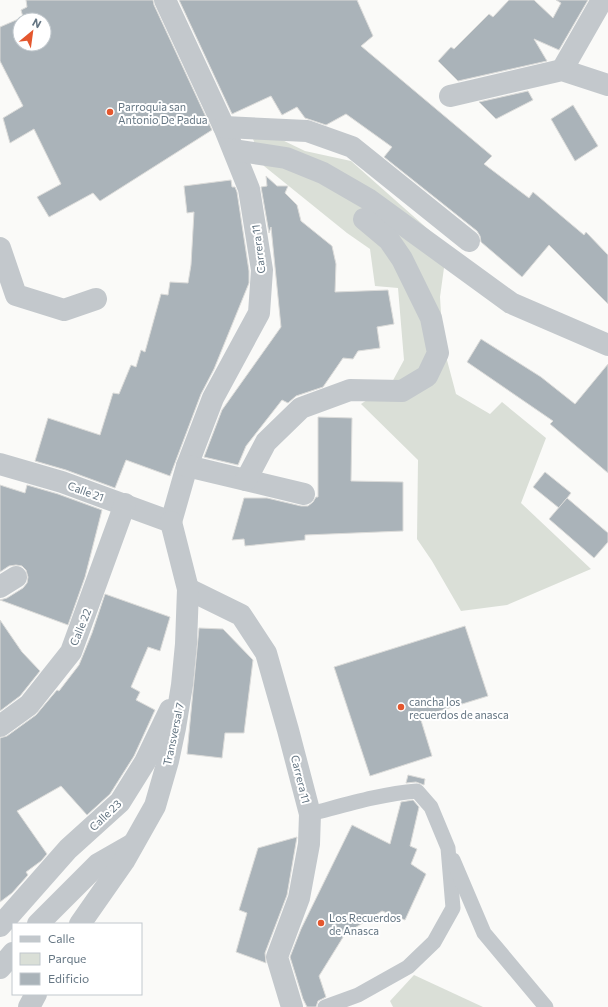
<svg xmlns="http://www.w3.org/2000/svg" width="608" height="1007" font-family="Commissioner,sans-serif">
	<rect width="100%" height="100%" fill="#fafaf8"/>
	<g fill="#dadfd7">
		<polygon points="278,138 305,151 351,161 447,246 440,297 443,345 456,394 490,414 502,402 546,438 521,503 591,569 507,605 461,611 432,561 417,539 418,460 361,404 391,384 404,360 398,288 375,286 370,249 347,233 264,166 253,139"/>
		<polygon points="414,975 483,1007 393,1007 390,1001"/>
	</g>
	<g fill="#aab3b9" stroke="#dcdcda" fill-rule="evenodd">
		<path d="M26,0H153L154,5L212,130L100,201L93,193L49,217L37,197L61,184L34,129L10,143L3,118L23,106L0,61V27L23,17L21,10L27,7ZM20,20H44V44H20Z"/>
		<polygon points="179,0 357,0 373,36 361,46 492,156 484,164 529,198 533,192 584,235 586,232 608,255 608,304 549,245 522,277 481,242 480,236 477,231 384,157 392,147 346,114 326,125 305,118 297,107 282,115 271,96 232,114"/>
		<polygon points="509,0 534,0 553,18 561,3 556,0 588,0 559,50 534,39 547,61 458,81 438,61 451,47 454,49 489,14 493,17"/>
		<polygon points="528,91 533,100 496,119 479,102"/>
		<polygon points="573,105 598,146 575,161 551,119"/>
		<polygon points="266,176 277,186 288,186 285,193 297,205 301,221 332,246 336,264 335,292 388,290 394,324 377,327 380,348 358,351 353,359 343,358 323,387 296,396 288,403 282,400 246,446 238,465 204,457 222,410 281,327 271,227 269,233 261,187 267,186"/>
		<polygon points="231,180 232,187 235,187 237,192 249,271 249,283 214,369 201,394 170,476 126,460 115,488 66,470 35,461 48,418 100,435 113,393 119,394 131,365 136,367 141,350 145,352 161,294 168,295 170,282 188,283 191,265 194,212 187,213 184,186"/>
		<polygon points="481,339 541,377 575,404 608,364 608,473 550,424 553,421 467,362"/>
		<polygon points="318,417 352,418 351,481 403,482 403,531 305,535 305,540 245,546 244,539 232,540 244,498 267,498 301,506 308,506 313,502 316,497 318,497"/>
		<polygon points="545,472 571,493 559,508 533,487"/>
		<polygon points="0,485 25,493 27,485 58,494 102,510 85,577 68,625 0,600 7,598 23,588 27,583 28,577 26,570 22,566 16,565 9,566 0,572"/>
		<polygon points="567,498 608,533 608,542 594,558 549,519"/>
		<polygon points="105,594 170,617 160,651 148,647 131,687 140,692 136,700 155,710 134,756 110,794 87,815 61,786 17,811 47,854 41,861 26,872 28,875 12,893 0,902 0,738 7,736 36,715 57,690 59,691 79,665 92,633"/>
		<polygon points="0,620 22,652 40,671 20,696 0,711"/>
		<polygon points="465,626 488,696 420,717 432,756 370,776 334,667"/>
		<polygon points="199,628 223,629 253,660 244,733 225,733 222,758 187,754"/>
		<polygon points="408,775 425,779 424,785 416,782 406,783"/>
		<polygon points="413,800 419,807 410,846 417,849 411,864 426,874 405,920 382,911 345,934 319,976 326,997 318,1001 316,1007 307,1007 303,999 290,957 301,929 352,825 390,844 401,802"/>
		<polygon points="297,837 287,895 265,953 266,963 236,952 247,913 239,910 258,848"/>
	</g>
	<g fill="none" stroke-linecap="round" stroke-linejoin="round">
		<g stroke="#c3c8cc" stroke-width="15">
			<path d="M310,814C345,805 380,794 417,791L431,807L448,848L453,908L434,942L408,967L358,995L325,1007"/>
			<polyline points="453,860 484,933 546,1007"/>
		</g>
		<g stroke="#c3c8cc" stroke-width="22">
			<polyline points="165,0 224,127 249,189 262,270 259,313 213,398 187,466 171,522"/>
			<polyline points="562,70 602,0"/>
			<polyline points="450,96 562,70 608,85"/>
			<polyline points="224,127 307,131 352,147 469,241"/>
			<polyline points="234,150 286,158 323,173 368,199 511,303 608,345"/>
			<polyline points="0,248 16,295 64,310 96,299"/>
			<polyline points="0,464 62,482 171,522"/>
			<polyline points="187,466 304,494"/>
			<polyline points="246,480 266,442 301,408 350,390 402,391 427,376 438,353 431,318 402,259 389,240 364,219"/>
			<polyline points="0,587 16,577"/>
			<polyline points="188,589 241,615 266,653 288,730 310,814 309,844 299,898 277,957 292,1007"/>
			<polyline points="0,726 29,705 71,652 125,504"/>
			<polyline points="38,924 98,864 133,844"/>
			<polyline points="80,924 124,861 155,806 168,761 175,728 182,685 186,644 188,589 171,522"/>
			<polyline points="0,926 68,849 120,802 145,762 170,710"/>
			<polyline points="0,968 13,953"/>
			<polyline points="29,1007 36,994"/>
		</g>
	</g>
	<g fill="#e4572e" stroke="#fff" stroke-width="1.5">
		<circle cx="110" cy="112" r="4"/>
		<circle cx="401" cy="707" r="4"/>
		<circle cx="321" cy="923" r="4"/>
	</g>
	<g text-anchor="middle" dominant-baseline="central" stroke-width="4" stroke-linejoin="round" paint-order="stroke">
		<g font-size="11" fill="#657683" stroke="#fff" text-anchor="start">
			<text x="118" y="106">Parroquia san<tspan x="118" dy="13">Antonio De Padua</tspan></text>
			<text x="409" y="701">cancha los<tspan x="409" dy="13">recuerdos de anasca</tspan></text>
			<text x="329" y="917">Los Recuerdos<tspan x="329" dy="13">de Anasca</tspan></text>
		</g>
		<g font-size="11" fill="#657683" stroke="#fff">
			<text transform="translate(258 249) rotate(-97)">Carrera 11</text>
			<text transform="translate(86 491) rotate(20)">Calle 21</text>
			<text transform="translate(80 627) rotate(-68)">Calle 22</text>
			<text transform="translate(173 734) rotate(-78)">Transversal 7</text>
			<text transform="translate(301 779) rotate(76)">Carrera 11</text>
			<text transform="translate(105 815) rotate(-44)">Calle 23</text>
		</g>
	</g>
	<rect x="12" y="923" width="130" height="72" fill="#ffffff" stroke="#c1c8cd"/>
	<rect x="20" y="936" width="20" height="6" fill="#c3c8cc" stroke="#c1c8cd"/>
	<text x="48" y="943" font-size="12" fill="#657683">Calle</text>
	<rect x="20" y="953" width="20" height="12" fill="#dadfd7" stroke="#c1c8cd"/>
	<text x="48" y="963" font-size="12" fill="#657683">Parque</text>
	<rect x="20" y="973" width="20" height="12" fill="#aab3b9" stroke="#c1c8cd"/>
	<text x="48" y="983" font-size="12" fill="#657683">Edificio</text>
	<g transform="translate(32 32) rotate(29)"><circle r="19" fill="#ffffff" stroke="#c1c8cd"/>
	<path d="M0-3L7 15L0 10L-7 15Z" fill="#e4572e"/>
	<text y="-6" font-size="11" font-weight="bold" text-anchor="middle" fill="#657683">N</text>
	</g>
</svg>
